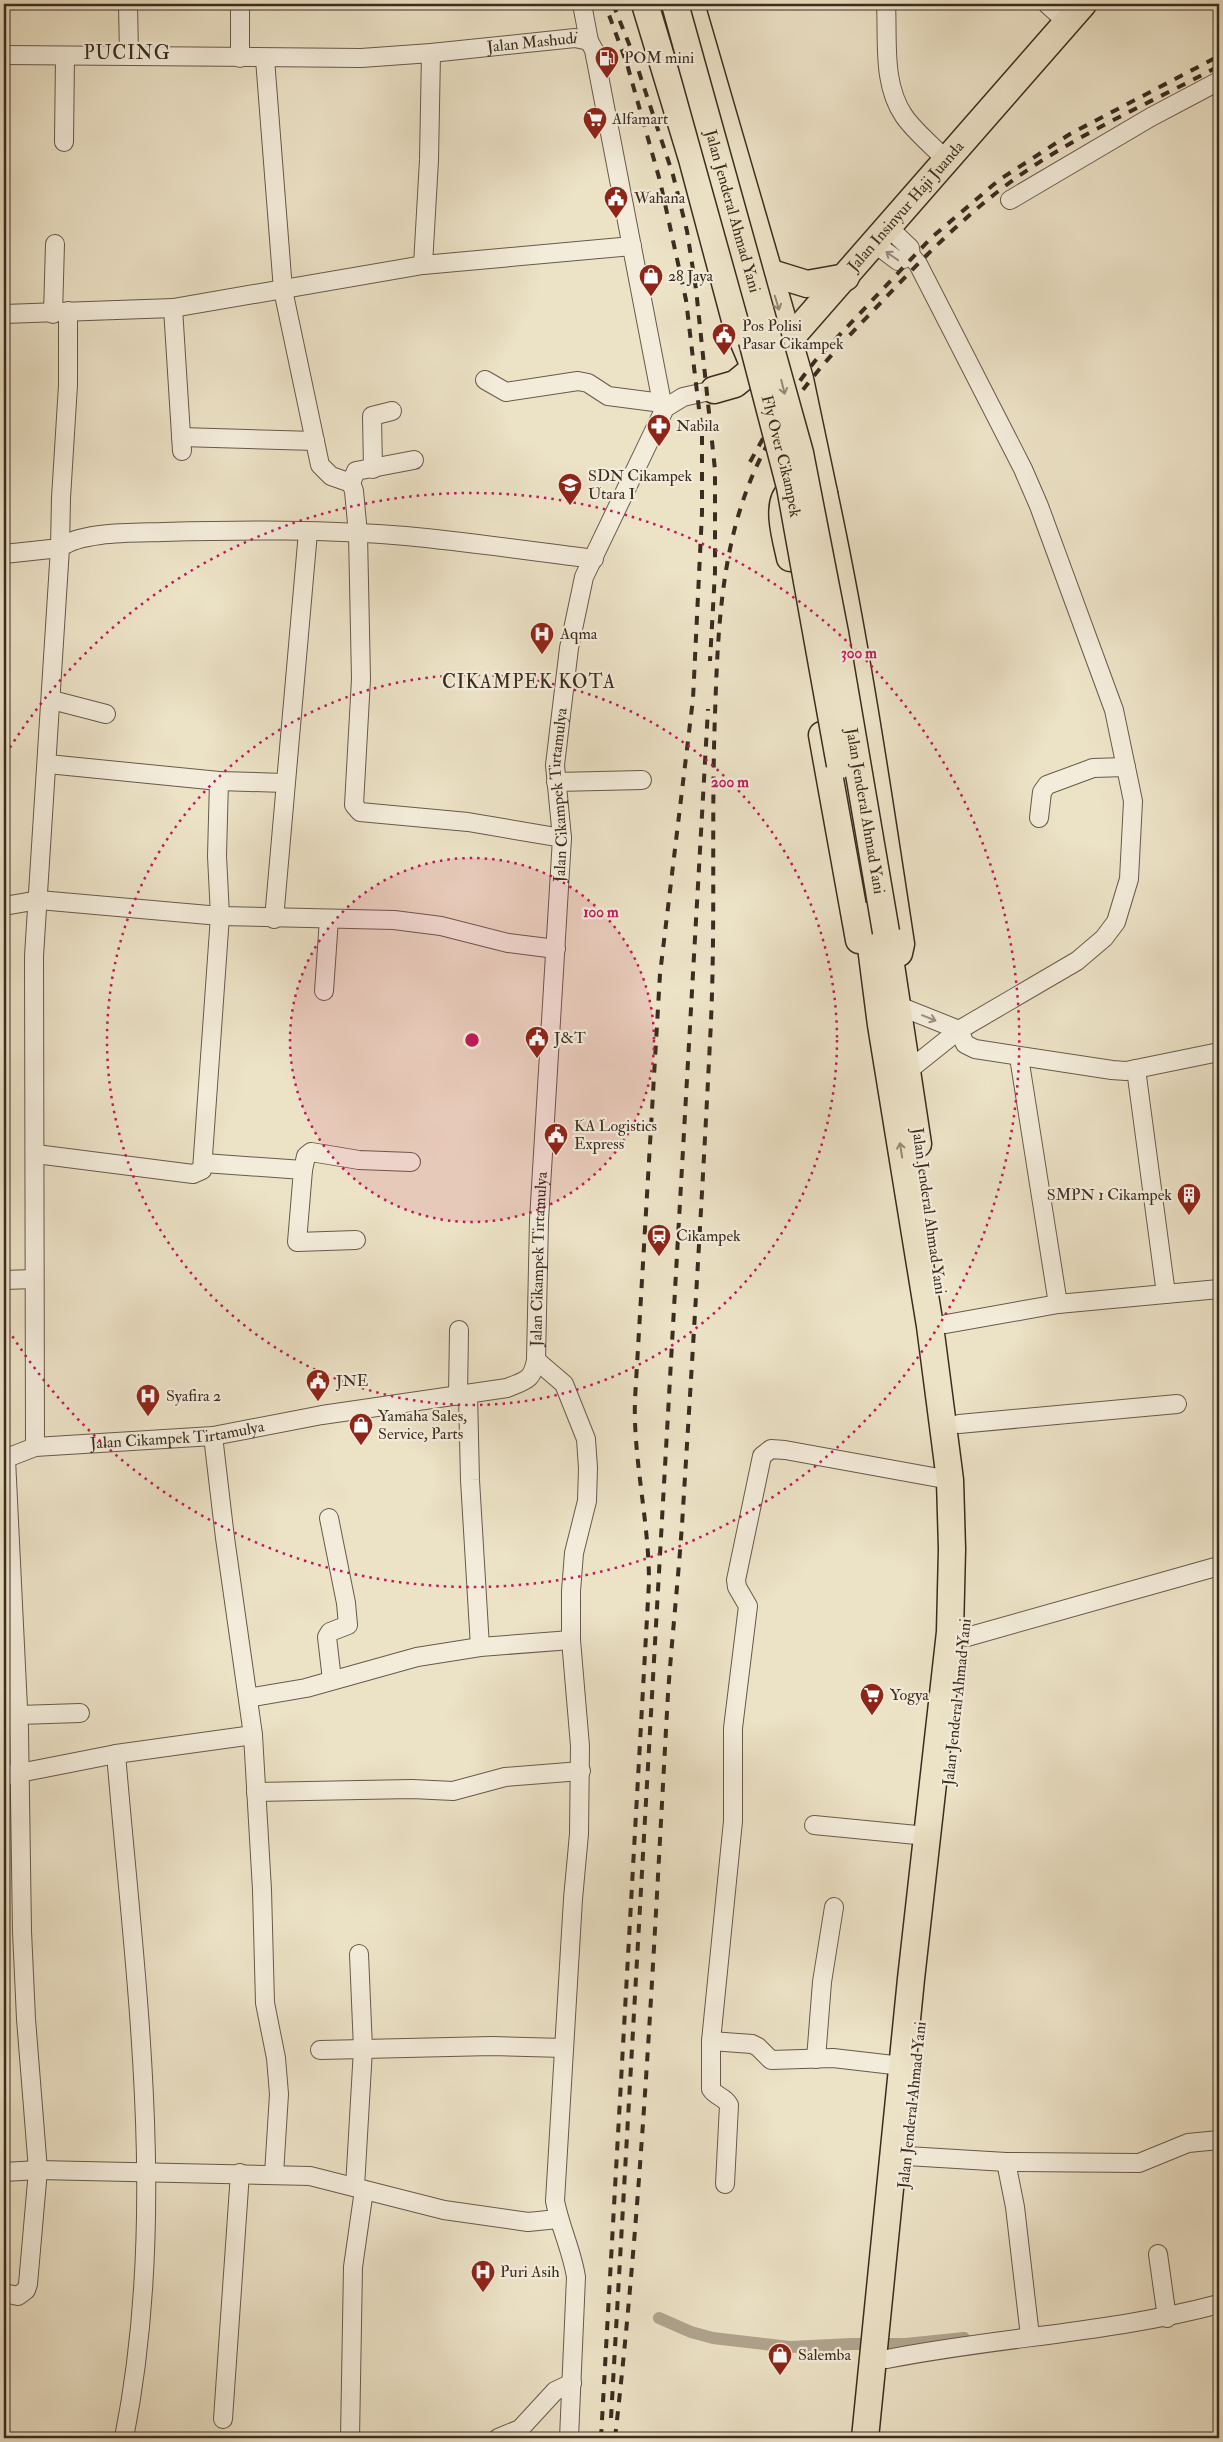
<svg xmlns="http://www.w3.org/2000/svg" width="1223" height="2442" font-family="'IM FELL Double Pica',serif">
	<rect width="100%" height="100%" fill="#ece2c6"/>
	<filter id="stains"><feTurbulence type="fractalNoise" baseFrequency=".004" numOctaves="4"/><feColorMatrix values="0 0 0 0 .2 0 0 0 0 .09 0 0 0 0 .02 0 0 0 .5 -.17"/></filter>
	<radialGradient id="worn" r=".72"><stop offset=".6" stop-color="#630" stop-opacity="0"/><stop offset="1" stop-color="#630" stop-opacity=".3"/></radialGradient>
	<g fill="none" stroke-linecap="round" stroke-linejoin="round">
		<polyline stroke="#b0a48e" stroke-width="12" points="659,2318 691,2332 713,2338 790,2347 851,2344 906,2344 964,2338"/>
		<defs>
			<g id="minor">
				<polyline points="128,4 129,56"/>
				<polyline points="240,4 240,58"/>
				<polyline points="582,4 589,41"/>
				<path d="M886,4C888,41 882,84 904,116C915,132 933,146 947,161"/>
				<polyline points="1047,4 1067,22"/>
				<path id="s1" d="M4,55L361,58L431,53L575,38L589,41L594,50L662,403L665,408"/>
				<polyline points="265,59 283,290 320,465 331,476 351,483 354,491 358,534 361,679 354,805 360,812 468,822 562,838"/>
				<polyline points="64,142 65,56"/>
				<polyline points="1010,200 1151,117 1219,81"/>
				<polyline points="888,227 910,248 911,256 918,264 1023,469 1039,506 1114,710 1133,801 1129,879 1116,922 1104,938 1077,961 959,1030 909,1070"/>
				<polyline points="874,243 898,261 911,256"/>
				<polyline points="423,265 429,160 431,53"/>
				<polyline points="173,308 182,451"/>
				<polyline points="4,314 173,308 423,265 632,246"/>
				<polyline points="53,314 55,244"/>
				<polyline points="485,380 506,392 578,381 588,383 608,396 662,403"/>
				<polyline points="181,437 315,441"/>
				<polyline points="373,469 372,416 392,411"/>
				<polyline points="351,483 356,471 414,460"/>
				<polyline points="4,554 60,548 61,498 68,385 68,311"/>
				<polyline points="52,700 106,714"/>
				<polyline points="48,764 219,781 285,783"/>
				<polyline points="556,782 642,780"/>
				<polyline points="1039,818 1042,792 1047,785 1093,768 1126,767"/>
				<polyline points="4,906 39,900 220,916 394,920 441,926 508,943 556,949"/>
				<polyline points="274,919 308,532"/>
				<polyline points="324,991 329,919"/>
				<polyline points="899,1006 959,1030 965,1044 975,1049 1112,1070 1126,1071 1219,1052"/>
				<polyline points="1019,1057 1058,1304"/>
				<polyline points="1136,1069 1166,1294"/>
				<polyline points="36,1154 193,1174 202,1170 220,916 217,856 219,781"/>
				<polyline points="204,1163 303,1170 297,1242 356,1240"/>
				<polyline points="303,1170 306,1156 311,1152 359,1160 411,1162"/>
				<polyline points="4,1280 34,1279"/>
				<polyline points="946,1324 1058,1304 1219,1289"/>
				<path d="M536,1360L564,1384L586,1439L588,1468L587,1501L574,1553L571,1591V1640L580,1746L579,1834L573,1899L555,2201C560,2227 572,2251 576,2277L569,2438"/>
				<polyline points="468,1394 470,1480 480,1647"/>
				<polyline points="458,1396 459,1330"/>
				<polyline points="959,1424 1177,1404"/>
				<polyline points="213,1436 225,1538 253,1735 262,1890 265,2003 276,2058 279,2094 274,2174"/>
				<path d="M35,1447L34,956L60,548C80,531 137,533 163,532C244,530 326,529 406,536C469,542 531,551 594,559"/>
				<path id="s2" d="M4,1459L35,1447L213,1436L322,1415L507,1388C526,1380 532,1381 536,1360L539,1220L562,838L555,765L569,648L584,577L665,408L683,397L714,390"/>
				<polyline points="329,1518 346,1603 348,1625 330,1632 327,1637 332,1680"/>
				<polyline points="950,1632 967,1637 1219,1566"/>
				<polyline points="248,1698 306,1688 417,1657 480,1647 571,1640"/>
				<polyline points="19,1715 80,1713"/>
				<path d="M116,1754C135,1981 169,2212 124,2438"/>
				<polyline points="4,1776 116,1754 253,1735"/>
				<polyline points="256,1792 412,1789 453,1791 505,1777 581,1771"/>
				<polyline points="814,1825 927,1836"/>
				<polyline points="711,2041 752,2044 758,2047 771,2060 833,2058 902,2066"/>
				<polyline points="320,2050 492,2046 564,2048"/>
				<polyline points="816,2059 822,1982 834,1907"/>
				<polyline points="907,2156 1006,2162 1139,2163 1188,2143 1219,2140"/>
				<polyline points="1006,2162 1015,2207 1030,2336"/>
				<polyline points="4,2172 38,2170 310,2176 444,2210 528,2222 558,2219"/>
				<path d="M725,2184L729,2105C724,2096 716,2097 711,2089V2041L733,1821V1728L748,1606L737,1587L736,1580L762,1456L771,1449L785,1450L950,1480"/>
				<polyline points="355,2187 363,2049 359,1954"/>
				<polyline points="1158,2254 1167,2318"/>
				<polyline points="4,2293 18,2296 26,2290 28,2284 38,2170 26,2019 22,1931 19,1729 6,1459"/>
				<path d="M887,2359C997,2337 1111,2333 1219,2304"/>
				<polyline points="223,2419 240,2173"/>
				<polyline points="350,2438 353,2267 364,2190"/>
				<polyline points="498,2438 520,2429 555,2391 572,2383"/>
			</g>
			<g id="highway">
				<polyline points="645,4 692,159 736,324 755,369"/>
				<polyline points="691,4 800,379 824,493"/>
				<polyline points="755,268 807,284 846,277"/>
				<path id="s3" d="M714,390L735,384L789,340L1083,4"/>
				<path d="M790,558C787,543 775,504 789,493C793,490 799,488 803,486L824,493C856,642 878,793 901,944L899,953"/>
				<polyline points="822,735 859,940"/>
				<polyline points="886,932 918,1144"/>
				<polyline points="865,2438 911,1979 950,1632 952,1549 950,1480 930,1326 881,1025 867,916"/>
			</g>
		</defs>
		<use href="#minor" stroke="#685a4a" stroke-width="20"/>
		<use href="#highway" stroke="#3c2c20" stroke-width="29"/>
		<use href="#minor" stroke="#f3ecda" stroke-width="18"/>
		<use href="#highway" stroke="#ece2c6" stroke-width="26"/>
		<g stroke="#3c2c20" stroke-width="4" stroke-dasharray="9 9" stroke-linecap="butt">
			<polyline points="613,4 633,54 673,175 687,231 696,289 715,470 715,572 710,661"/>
			<polyline points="789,395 815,361 931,238 999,180 1070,134 1219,56"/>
			<polyline points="750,462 777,413"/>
			<polyline points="611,2418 708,709"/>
			<path d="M601,2438L649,1582C649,1520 633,1460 635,1399L660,974L693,699L702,513V434L686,300L660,181L627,64L605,4"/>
			<path d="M615,2438C643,2191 654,1943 668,1694C672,1638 678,1581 682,1525C692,1364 702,1203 710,1041C716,933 711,823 715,714C718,627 721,539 760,459C787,403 827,358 870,314C921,260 972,206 1035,165C1093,127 1158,99 1219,66"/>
		</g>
		<defs>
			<g id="highway-bridge">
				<path id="s4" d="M675,4L800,453L835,633L886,932"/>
				<path id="s5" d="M752,341L790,487L840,765"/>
			</g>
		</defs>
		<use href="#highway-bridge" stroke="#3c2c20" stroke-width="29" stroke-linecap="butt"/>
		<use href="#highway-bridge" stroke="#ece2c6" stroke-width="26"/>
	</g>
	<defs><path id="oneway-shaft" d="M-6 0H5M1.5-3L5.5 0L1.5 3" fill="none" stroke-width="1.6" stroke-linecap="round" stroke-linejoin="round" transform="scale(1.25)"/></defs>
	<g stroke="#988c7d">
		<use href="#oneway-shaft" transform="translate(892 256) rotate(-145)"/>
		<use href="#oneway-shaft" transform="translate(929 1018) rotate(22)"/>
	</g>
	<g stroke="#948773">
		<use href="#oneway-shaft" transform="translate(777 303) rotate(73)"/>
		<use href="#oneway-shaft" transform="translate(783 387) rotate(76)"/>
		<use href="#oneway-shaft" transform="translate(901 1150) rotate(-99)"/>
	</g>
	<circle cx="472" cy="1040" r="182" fill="#c2185b" fill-opacity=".12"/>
	<g fill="none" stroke="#c2185b" stroke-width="2.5" stroke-dasharray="2.5 5">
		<circle cx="472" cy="1040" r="182"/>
		<circle cx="472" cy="1040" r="365"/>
		<path d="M6 754A547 547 0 1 1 6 1326"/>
	</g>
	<defs>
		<symbol id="fuel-pin" viewBox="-11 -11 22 30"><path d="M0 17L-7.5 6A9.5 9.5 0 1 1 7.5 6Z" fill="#8f2418" stroke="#f3ecda"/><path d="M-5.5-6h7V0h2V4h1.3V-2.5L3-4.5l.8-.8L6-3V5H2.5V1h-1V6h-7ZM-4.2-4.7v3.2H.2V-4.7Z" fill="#fff"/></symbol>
		<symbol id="supermarket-pin" viewBox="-11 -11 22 30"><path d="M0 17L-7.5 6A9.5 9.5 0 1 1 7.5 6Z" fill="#8f2418" stroke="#f3ecda"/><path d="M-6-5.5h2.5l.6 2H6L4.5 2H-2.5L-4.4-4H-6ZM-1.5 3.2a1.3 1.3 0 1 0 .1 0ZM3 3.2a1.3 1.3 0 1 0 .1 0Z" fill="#fff"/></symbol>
		<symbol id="civic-pin" viewBox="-11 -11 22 30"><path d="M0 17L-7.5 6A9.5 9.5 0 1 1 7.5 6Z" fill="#8f2418" stroke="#f3ecda"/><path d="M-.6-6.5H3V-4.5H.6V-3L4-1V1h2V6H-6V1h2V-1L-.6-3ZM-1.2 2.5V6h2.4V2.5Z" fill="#fff"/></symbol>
		<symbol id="shop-pin" viewBox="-11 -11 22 30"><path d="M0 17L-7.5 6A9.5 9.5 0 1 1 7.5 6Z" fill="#8f2418" stroke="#f3ecda"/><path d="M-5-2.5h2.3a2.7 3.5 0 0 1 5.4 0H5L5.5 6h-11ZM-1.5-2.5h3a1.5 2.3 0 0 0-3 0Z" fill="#fff"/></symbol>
		<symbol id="pharmacy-pin" viewBox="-11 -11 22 30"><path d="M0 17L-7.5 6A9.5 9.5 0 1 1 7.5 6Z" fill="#8f2418" stroke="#f3ecda"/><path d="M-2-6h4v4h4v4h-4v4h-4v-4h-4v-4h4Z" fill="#fff"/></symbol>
		<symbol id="school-pin" viewBox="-11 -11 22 30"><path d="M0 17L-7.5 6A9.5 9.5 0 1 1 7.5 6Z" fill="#8f2418" stroke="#f3ecda"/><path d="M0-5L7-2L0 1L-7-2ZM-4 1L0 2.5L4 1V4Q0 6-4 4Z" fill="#fff"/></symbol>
		<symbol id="hospital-pin" viewBox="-11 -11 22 30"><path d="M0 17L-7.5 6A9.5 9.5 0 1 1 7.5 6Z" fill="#8f2418" stroke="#f3ecda"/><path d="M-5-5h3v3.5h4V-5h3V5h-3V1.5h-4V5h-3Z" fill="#fff"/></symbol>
		<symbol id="building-pin" viewBox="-11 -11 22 30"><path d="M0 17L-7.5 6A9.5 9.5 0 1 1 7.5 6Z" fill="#8f2418" stroke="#f3ecda"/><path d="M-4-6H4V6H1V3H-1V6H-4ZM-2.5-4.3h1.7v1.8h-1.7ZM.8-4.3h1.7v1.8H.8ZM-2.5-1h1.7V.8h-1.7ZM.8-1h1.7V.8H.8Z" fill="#fff"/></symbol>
		<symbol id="station-pin" viewBox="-11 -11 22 30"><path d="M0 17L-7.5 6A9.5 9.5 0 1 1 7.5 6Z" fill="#8f2418" stroke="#f3ecda"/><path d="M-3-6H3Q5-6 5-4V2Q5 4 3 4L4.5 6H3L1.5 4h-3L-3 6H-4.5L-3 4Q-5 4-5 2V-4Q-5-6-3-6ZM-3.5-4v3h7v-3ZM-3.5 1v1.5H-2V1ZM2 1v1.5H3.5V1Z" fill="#fff"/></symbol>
	</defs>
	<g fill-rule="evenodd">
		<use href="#fuel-pin" x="593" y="44" width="28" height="38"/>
		<use href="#supermarket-pin" x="581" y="105" width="28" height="38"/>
		<use href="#civic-pin" x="602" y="184" width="28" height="38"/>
		<use href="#shop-pin" x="637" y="262" width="28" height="38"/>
		<use href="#civic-pin" x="710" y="321" width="28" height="38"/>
		<use href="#pharmacy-pin" x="645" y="412" width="28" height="38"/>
		<use href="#school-pin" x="556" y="471" width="28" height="38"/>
		<use href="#hospital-pin" x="528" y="620" width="28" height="38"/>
		<use href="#civic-pin" x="523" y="1024" width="28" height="38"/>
		<use href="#civic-pin" x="542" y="1121" width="28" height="38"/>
		<use href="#building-pin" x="1175" y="1181" width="28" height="38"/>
		<use href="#station-pin" x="645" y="1222" width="28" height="38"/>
		<use href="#civic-pin" x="304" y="1367" width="28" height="38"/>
		<use href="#hospital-pin" x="134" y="1382" width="28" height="38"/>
		<use href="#shop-pin" x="347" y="1411" width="28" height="38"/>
		<use href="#supermarket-pin" x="858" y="1681" width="28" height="38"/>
		<use href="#hospital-pin" x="469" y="2258" width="28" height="38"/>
		<use href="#shop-pin" x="766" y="2341" width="28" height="38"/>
	</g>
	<g text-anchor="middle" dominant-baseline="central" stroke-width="4.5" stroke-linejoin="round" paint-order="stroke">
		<g font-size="16" fill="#3c2c20" stroke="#f3ecda">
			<text stroke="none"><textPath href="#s1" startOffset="529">Jalan Mashudi</textPath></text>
			<text stroke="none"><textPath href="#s3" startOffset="269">Jalan Insinyur Haji Juanda</textPath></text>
			<text stroke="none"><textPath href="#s4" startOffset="215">Jalan Jenderal Ahmad Yani</textPath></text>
			<text stroke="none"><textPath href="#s5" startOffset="119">Fly Over Cikampek</textPath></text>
			<text stroke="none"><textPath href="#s2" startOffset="1119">Jalan Cikampek Tirtamulya</textPath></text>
			<text stroke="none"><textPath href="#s4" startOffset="830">Jalan Jenderal Ahmad Yani</textPath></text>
			<text transform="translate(929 1211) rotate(82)">Jalan Jenderal Ahmad Yani</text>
			<text stroke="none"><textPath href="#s2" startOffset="654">Jalan Cikampek Tirtamulya</textPath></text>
			<text stroke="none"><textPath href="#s2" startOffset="176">Jalan Cikampek Tirtamulya</textPath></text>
			<text transform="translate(957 1702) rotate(-84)">Jalan Jenderal Ahmad Yani</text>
			<text transform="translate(912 2105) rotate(-84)">Jalan Jenderal Ahmad Yani</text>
		</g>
		<g font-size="16" fill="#3c2c20" stroke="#f3ecda" text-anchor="start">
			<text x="624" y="58">POM mini</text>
			<text x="612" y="119">Alfamart</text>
			<text x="634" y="198">Wahana</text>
			<text x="668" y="276">28 Jaya</text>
			<text x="742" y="326">Pos Polisi<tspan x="742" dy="18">Pasar Cikampek</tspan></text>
			<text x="676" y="426">Nabila</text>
			<text x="588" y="476">SDN Cikampek<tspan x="588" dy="18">Utara I</tspan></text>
			<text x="560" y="634">Aqma</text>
			<text x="554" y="1038">J&amp;T</text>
			<text x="574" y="1126">KA Logistics<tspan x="574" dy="18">Express</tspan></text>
			<text x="1172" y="1195" text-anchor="end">SMPN 1 Cikampek</text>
			<text x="676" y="1236">Cikampek</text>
			<text x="336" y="1381">JNE</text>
			<text x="166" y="1396">Syafira 2</text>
			<text x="378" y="1416">Yamaha Sales,<tspan x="378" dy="18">Service, Parts</tspan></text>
			<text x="890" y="1695">Yogya</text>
			<text x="500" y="2272">Puri Asih</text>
			<text x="798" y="2355">Salemba</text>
		</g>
		<g font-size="19" letter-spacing="1" fill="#3c2c20" stroke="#f3ecda">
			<text x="127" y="53">PUCING</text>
			<text x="529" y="682">CIKAMPEK KOTA</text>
		</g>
	</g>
	<circle cx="472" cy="1040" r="8" fill="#c2185b" stroke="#f3ecda" stroke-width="2.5"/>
	<g font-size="15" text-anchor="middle" font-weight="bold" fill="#c2185b" stroke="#f3ecda" stroke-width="4.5" stroke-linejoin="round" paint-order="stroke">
		<text x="859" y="658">300 m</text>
		<text x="730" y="787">200 m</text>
		<text x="601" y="917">100 m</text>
	</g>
	<rect width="1223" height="2442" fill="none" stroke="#ece2c6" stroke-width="20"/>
	<rect x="5" y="5" width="1213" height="2432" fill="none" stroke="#3c2c20" stroke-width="2.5"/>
	<rect x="10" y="10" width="1203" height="2422" fill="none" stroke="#3c2c20"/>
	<rect width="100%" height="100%" filter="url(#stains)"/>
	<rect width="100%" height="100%" fill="url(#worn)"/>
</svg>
